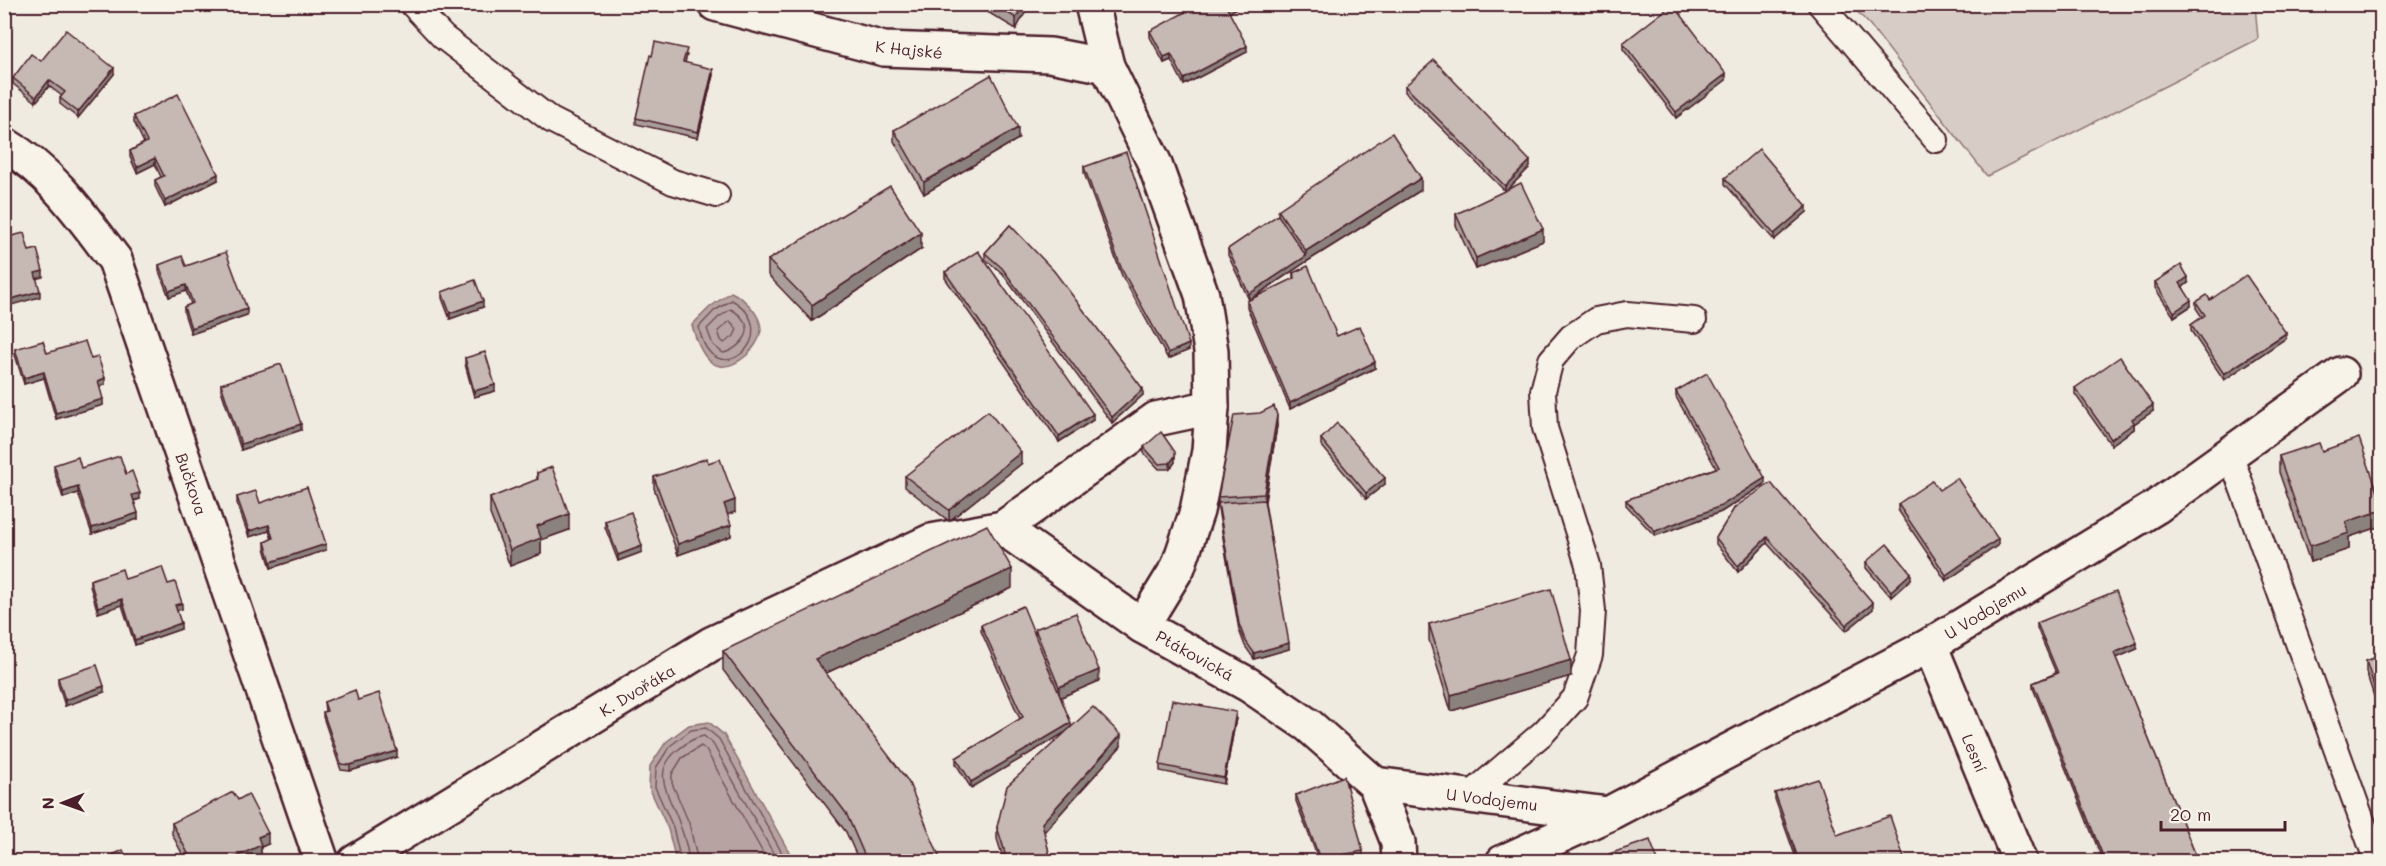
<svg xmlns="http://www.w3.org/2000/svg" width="2386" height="866" font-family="Mali,sans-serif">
	<rect width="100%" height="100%" fill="#f0ebe0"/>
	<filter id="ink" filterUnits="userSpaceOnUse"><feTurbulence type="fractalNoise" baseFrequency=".0167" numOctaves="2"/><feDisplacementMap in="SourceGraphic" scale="12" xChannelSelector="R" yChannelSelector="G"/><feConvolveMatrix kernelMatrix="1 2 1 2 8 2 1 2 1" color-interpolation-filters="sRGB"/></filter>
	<g filter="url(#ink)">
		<polygon fill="#d8cdc6" stroke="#917678" stroke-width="1.5" points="1851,5 2255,5 2258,39 1987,176 1870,25"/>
		<g fill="#b7a4a2" stroke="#8b6f72" stroke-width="1.5">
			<path d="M731,292C744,298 762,315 761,331C760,339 753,349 747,355C715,382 700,356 692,325L710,307Z"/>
			<polygon points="709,722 724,735 794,861 676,861 668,829 649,787 650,766 666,742 689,725"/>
		</g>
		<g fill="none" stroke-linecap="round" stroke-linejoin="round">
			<g stroke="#76545b" stroke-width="1.5">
				<path d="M732,300C789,334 712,399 699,327L714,311Z"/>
				<path d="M731,309C736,312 743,318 746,324C752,337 734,351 723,353L713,345L707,329L719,317Z"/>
				<polygon points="730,321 737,329 734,336 724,343 721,340 718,331"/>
				<polyline points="681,862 673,827 655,787 656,768 670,746 691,730 706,728 719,739 787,862"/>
				<path d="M689,862C688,850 684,836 680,825C671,797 648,773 679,749C688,742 693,738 704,736L713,744L778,862"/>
				<polyline points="698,862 689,823 672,783 672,774 682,758 701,746 706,750 768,862"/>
			</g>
			<defs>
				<g id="service">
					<polyline points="412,4 443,37 551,120 673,182 717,195"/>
					<polyline points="1820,4 1936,140"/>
					<polyline points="2230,454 2377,862"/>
					<polyline points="1469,796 1544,732 1575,698 1590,655 1593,611 1588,565 1545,428 1543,391 1551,360 1571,337 1596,320 1627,314 1694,320"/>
				</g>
				<g id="minor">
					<polyline points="715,4 884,49 1050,55 1107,66"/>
					<polyline points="1092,4 1107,66 1154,162 1202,295 1211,351 1212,407 1209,451 1197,511 1178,567 1142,626"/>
					<path d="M4,144C53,173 81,215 115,260L322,862"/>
					<polyline points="1003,528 1156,419 1212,407"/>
					<polyline points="1930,645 2020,862"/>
					<polyline points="1375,784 1608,814"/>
					<polyline points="355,862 711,644 931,541 1003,528 1142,626 1249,685 1308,725 1375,784 1398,842 1399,862"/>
					<polyline points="1503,862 1608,814 1930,645 2156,507 2341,374"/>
				</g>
			</defs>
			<use href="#service" stroke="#4a1f2b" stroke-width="28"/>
			<use href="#minor" stroke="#4a1f2b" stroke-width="38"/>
			<use href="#service" stroke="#f7f3e8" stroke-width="24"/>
			<use href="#minor" stroke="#f7f3e8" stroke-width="33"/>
		</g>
		<g fill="#aa9e9a" stroke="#4a1f2b" stroke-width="1.5">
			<polygon points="974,4 1030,4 1016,29"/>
			<polygon points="1237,4 1237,8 1229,12 1247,52 1184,85 1171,60 1164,63 1150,37 1150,31"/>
			<polygon points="1623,43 1726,80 1676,118 1623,49"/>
			<polygon points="687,55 685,63 713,75 698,138 636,124 636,118 652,56"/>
			<polygon points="41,61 114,74 78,118 60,104 60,98 62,96 49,86 36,102 13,84 13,78"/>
			<polygon points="1405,86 1530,167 1507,190 1543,241 1476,269 1456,225 1456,214 1505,191 1405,92"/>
			<polygon points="134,116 218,180 165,207 155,186 155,180 161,177 155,164 137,173 130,157 130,151 144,143 134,122"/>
			<polygon points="894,130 1018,139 924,194 894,141"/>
			<polygon points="1084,167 1189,350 1168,359 1122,276 1084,173"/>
			<polygon points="1725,178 1807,212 1774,240 1725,184"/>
			<polygon points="1421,190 1306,262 1250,300 1293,279 1293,273 1337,336 1375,368 1290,409 1247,307 1247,301 1249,300 1228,255 1228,249 1278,215 1278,210"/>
			<polygon points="1010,225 1143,395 1112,423 1002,273 985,259 985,253"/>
			<polygon points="921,249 812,321 768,275 768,260"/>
			<polygon points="159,265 186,266 247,315 191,334 184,313 184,307 191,304 186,291 169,297 159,271"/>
			<polygon points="945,272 1093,420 1059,442 945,278"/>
			<polygon points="2155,282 2188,283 2183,287 2191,306 2174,317 2155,288"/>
			<polygon points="442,292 483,307 450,319 442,298"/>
			<polygon points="2210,300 2286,338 2224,380 2191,331 2191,325 2202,317 2196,308 2196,302"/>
			<polygon points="15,349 91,359 105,384 99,386 103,405 56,419 44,378 24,384 15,355"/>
			<polygon points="465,358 495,391 474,397 465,364"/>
			<polygon points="221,384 301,430 241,450 221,390"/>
			<polygon points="2075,388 2153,411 2134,424 2134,429 2111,445 2075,394"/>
			<polygon points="1676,391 1765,484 1721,512 1655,536 1626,505 1626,500 1716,468 1676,397"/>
			<polygon points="1277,426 1265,502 1289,649 1254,659 1245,646 1239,630 1218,509 1218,497"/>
			<polygon points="1321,439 1385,484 1366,499 1321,445"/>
			<polygon points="1144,447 1175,462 1170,469 1159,469 1144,453"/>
			<polygon points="2322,451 2382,504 2382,526 2349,537 2349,549 2310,562 2279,472 2279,456"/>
			<polygon points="708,463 735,512 727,514 731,536 678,555 654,488 654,477"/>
			<polygon points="1021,464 949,521 905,487 905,476"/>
			<polygon points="54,465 126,474 140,499 134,501 138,519 92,534 78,493 63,498 54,471"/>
			<polygon points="537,473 569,530 541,540 541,554 510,566 490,514 490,498 537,480"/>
			<polygon points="1939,490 1998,545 1946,581 1898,510 1898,504"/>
			<polygon points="237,497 260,503 326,550 271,568 265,548 265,542 272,539 269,531 249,537 237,503"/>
			<polygon points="1735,507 1873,609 1846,631 1767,543 1738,572 1716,544 1716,538"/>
			<polygon points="605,521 642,552 618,561 605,527"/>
			<polygon points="1866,562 1911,579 1891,597 1866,568"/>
			<polygon points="125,579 168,584 182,609 177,610 181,629 135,645 122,605 98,613 90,586 90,580"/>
			<polygon points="1012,588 826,673 941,861 859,861 846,832 723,670 723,651"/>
			<polygon points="2037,623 2137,649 2116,658 2198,861 2103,861 2033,688 2033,683 2056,673 2037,628"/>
			<polygon points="1429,624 1571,676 1451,711 1429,640"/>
			<polygon points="981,625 1035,634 1035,629 1099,681 1061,697 1071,727 1121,746 1044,832 1051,861 1004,861 997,839 997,827 1065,732 971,788 956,764 956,758 1020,719 981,631"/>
			<polygon points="2382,655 2380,715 2366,672 2366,661"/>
			<polygon points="58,678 104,692 65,706 58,684"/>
			<polygon points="358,700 397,757 350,771 341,770 323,717 323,712 325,711 324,702"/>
			<polygon points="1236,718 1224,784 1160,771 1160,765"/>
			<polygon points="1775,793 1837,835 1905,861 1797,861 1775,799"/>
			<polygon points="1296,795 1363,851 1363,857 1339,861 1319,861 1296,801"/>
			<polygon points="172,823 268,844 261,847 261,856 250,861 186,861 172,834"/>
		</g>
		<g fill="#8b817d" stroke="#4a1f2b" stroke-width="1.5">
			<polygon points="1024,4 1030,4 1016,29 1016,18"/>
			<polygon points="1233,4 1237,4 1237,8 1227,14 1227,8"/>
			<polygon points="1247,46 1247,52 1184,85 1184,79"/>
			<polygon points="1171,54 1171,60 1164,63 1164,57"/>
			<polygon points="114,68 114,74 78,118 78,112"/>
			<polygon points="713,69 713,75 698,138 698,132"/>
			<polygon points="1726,74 1726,80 1676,118 1676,112"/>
			<polygon points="49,80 49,86 36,102 36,97"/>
			<polygon points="1018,128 1018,139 924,194 924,182"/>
			<polygon points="155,158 155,164 137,173 137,167"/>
			<polygon points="1530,161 1530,167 1505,192 1505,186"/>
			<polygon points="218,174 218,180 165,207 165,201"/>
			<polygon points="1421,178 1421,190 1306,262 1249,300 1249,294 1306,256 1306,251"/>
			<polygon points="1807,206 1807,212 1774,240 1774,234"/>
			<polygon points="1543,229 1543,241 1476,269 1476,258"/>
			<polygon points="921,233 921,249 812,321 812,305"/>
			<polygon points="43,271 43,277 35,279 35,273"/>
			<polygon points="2188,277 2188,283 2180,289 2180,283"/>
			<polygon points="186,285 186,291 169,297 169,291"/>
			<polygon points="40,291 40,297 4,307 4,301"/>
			<polygon points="2191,300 2191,306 2174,317 2174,312"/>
			<polygon points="483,301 483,307 450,319 450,313"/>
			<polygon points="247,309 247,315 191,334 191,328"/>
			<polygon points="2286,333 2286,338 2224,380 2224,374"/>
			<polygon points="1189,344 1189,350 1168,359 1168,353"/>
			<polygon points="1375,362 1375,368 1290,409 1290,403"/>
			<polygon points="44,372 44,378 24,384 24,378"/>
			<polygon points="105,378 105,384 98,387 98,381"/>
			<polygon points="495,385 495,391 474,397 474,391"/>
			<polygon points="1143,389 1143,395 1112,423 1112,417"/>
			<polygon points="103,399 103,405 56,419 56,413"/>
			<polygon points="2153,405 2153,411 2134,424 2134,429 2111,445 2111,439 2132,419"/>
			<polygon points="1093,414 1093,420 1059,442 1059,436"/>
			<polygon points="1277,415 1277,426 1264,505 1264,494"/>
			<polygon points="301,424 301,430 241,450 241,444"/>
			<polygon points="1021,452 1021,464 949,521 949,510"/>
			<polygon points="1175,456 1175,462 1170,469 1170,463"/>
			<polygon points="1385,478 1385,484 1366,499 1366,493"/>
			<polygon points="1765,478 1765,484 1721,512 1655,536 1655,531"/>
			<polygon points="78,487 78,493 63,498 63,492"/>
			<polygon points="140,493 140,499 132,501 132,495"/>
			<polygon points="735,500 735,512 724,516 724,504"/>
			<polygon points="2382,510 2382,526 2349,537 2349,549 2310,562 2310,546 2346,522"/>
			<polygon points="138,513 138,519 92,534 92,528"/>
			<polygon points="569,514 569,530 541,540 541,554 510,566 510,550 537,526"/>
			<polygon points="269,525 269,531 249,537 249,531"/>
			<polygon points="731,525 731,536 678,555 678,544"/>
			<polygon points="1767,537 1767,543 1738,572 1738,566"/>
			<polygon points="1998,539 1998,545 1946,581 1946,575"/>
			<polygon points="326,544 326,550 271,568 271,562"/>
			<polygon points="642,546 642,552 618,561 618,555"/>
			<polygon points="1012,569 1012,588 815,678 815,659"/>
			<polygon points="1911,573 1911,579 1891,597 1891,591"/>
			<polygon points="122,599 122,605 98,613 98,607"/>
			<polygon points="182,603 182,609 175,611 175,605"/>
			<polygon points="1873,603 1873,609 1846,631 1846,625"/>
			<polygon points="181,623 181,629 135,645 135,640"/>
			<polygon points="1289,643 1289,649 1254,659 1254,653"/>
			<polygon points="2137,643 2137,649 2114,659 2114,653"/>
			<polygon points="1571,660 1571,676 1451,711 1451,695"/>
			<polygon points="1099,670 1099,681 1059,698 1059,687"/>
			<polygon points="104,686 104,692 65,706 65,700"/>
			<rect x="2380" y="704" width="2" height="11"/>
			<polygon points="1236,712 1236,718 1224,784 1224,778"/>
			<polygon points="1071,723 1071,729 971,788 971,782"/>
			<polygon points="1121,735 1121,746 1042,834 1042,823"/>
			<polygon points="397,751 397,757 350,771 350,765"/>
			<polygon points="268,833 268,844 261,847 261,856 250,861 227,861 258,837"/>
		</g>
		<g fill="#c6b8b3" stroke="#4a1f2b" stroke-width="1.5">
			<polygon points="993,4 1024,4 1016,18"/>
			<polygon points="1200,4 1233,4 1227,8 1247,46 1184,79 1171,54 1164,57 1150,31"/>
			<polygon points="1673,4 1726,74 1676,112 1623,43"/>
			<polygon points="66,30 114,68 78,112 60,98 65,92 49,80 36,97 13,78 31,54 41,61"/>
			<polygon points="655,42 687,49 683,62 713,69 698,132 636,118 650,55 652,56"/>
			<polygon points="1434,60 1530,161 1505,186 1405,86"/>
			<polygon points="991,75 1018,128 924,182 894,130"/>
			<polygon points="178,94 218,174 165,201 155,180 164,176 155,158 137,167 130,151 147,142 134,116"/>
			<polygon points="1392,133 1421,178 1306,251 1278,210"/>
			<polygon points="1759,149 1807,206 1774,234 1725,178"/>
			<polygon points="1126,152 1189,344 1168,353 1122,270 1084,167"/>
			<polygon points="1521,183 1543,229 1476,258 1456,214"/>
			<polygon points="890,186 921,233 812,305 768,260"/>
			<polygon points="1278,215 1306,256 1249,294 1228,249"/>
			<polygon points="1010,225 1054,271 1143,389 1112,417 1002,268 985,253"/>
			<polygon points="24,233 29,251 37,249 43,271 35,273 40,291 4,301 4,238"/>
			<polygon points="978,251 1093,414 1059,436 945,272"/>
			<polygon points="226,252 247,309 191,328 184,307 193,303 186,285 169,291 159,265 182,256 186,266"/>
			<polygon points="2181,265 2188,277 2180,283 2191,300 2174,312 2155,282"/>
			<polygon points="1308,266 1337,336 1360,326 1375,362 1290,403 1247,301 1295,278 1293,273"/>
			<polygon points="2246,275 2286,333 2224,374 2191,325 2205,315 2196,302 2207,295 2210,300"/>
			<polygon points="475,280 483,301 450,313 442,292"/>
			<polygon points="43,341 47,353 85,341 91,359 98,357 105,378 98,381 103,399 56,413 44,372 24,378 15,349"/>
			<polygon points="485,352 495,385 474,391 465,358"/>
			<polygon points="2120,357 2153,405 2132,419 2134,423 2111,439 2075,388"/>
			<polygon points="281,364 301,424 241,444 221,384"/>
			<polygon points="1707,373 1765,478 1721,506 1655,531 1626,500 1719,467 1676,391"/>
			<polygon points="1274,406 1277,415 1264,494 1218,497 1234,415 1260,413"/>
			<polygon points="988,411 1021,452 949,510 905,476"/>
			<polygon points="1337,423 1385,478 1366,493 1321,439"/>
			<polygon points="1161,432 1175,452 1175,456 1170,463 1159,464 1144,447"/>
			<polygon points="2359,438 2382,504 2382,510 2346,522 2349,533 2310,546 2279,456 2319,443 2322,451"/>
			<polygon points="120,456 126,474 132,471 140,493 132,495 138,513 92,528 78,487 63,492 54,465 78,457 81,468"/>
			<polygon points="707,458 708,463 720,459 735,500 724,504 731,525 678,544 654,477"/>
			<polygon points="552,467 569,514 537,526 541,538 510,550 490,498 538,479 537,473"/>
			<polygon points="1957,478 1998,539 1946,575 1898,504 1932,481 1939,490"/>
			<polygon points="1771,483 1873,603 1846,625 1767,537 1738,566 1716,538 1735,507"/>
			<polygon points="307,487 326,544 271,562 265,542 273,538 269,525 249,531 237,497 256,491 260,503"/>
			<polygon points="1264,500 1289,643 1254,653 1245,640 1239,624 1218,503"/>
			<polygon points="631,512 642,546 618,555 605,521"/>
			<polygon points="987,525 1012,569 815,659 908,781 941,861 867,861 846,813 723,651"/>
			<polygon points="1887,544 1911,573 1891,591 1866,562"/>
			<polygon points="162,567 168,584 175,582 182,603 175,605 181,623 135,640 122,599 98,607 90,580 122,569 125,579"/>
			<polygon points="1551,589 1571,660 1451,695 1429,624"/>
			<polygon points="2116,591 2137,643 2114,653 2198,861 2105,861 2033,683 2058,673 2037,623"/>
			<polygon points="1023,606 1071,723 971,782 956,758 1023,717 981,625"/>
			<polygon points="1076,613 1099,670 1059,687 1035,629"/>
			<polygon points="2382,655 2382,704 2380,704 2366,661"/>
			<polygon points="97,665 104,686 65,700 58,678"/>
			<polygon points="355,690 358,700 379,693 397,751 350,765 341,764 323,712 327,711 324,702"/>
			<polygon points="1172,700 1236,712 1224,778 1160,765"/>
			<polygon points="1093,707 1121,735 1042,823 1051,861 1006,861 1004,849 997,827 1007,786"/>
			<polygon points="1344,776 1363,851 1320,859 1296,795"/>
			<polygon points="1818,779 1837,835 1890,816 1905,861 1799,861 1775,793"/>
			<polygon points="233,792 238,800 248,794 268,833 258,837 261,845 227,861 192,861 172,823"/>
			<polygon points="1650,840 1658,861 1612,861 1609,854"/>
			<polygon points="123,850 128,861 100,861"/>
			<polygon points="149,858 151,861 143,861"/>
		</g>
	</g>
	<g text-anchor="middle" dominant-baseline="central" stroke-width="5" stroke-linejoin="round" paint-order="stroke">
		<g font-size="16" fill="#4a1f2b" stroke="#f7f3e8">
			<text transform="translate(909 49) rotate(6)">K Hajské</text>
			<text transform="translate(192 484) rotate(71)">Bučkova</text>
			<text transform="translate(1985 611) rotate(-31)">U Vodojemu</text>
			<text transform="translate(1195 655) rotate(29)">Ptákovická</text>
			<text transform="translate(637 690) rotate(-31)">K. Dvořáka</text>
			<text transform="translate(1975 753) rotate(67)">Lesní</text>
			<text transform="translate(1492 799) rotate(7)">U Vodojemu</text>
		</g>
	</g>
	<rect width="2386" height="866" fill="none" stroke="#f7f3e8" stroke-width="24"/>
	<rect x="12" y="12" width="2362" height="842" fill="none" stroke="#4a1f2b" stroke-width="2" filter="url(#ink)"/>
	<g transform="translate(63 803) rotate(269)" stroke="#f7f3e8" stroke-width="4.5" paint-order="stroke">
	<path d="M0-4.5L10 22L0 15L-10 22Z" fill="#4a1f2b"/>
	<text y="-9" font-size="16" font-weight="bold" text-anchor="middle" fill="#4a1f2b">N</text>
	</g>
	<path d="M2161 821v9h124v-9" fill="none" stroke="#4a1f2b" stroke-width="3"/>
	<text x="2170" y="821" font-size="18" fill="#4a1f2b" stroke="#f7f3e8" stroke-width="4.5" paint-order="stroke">20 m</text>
</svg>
